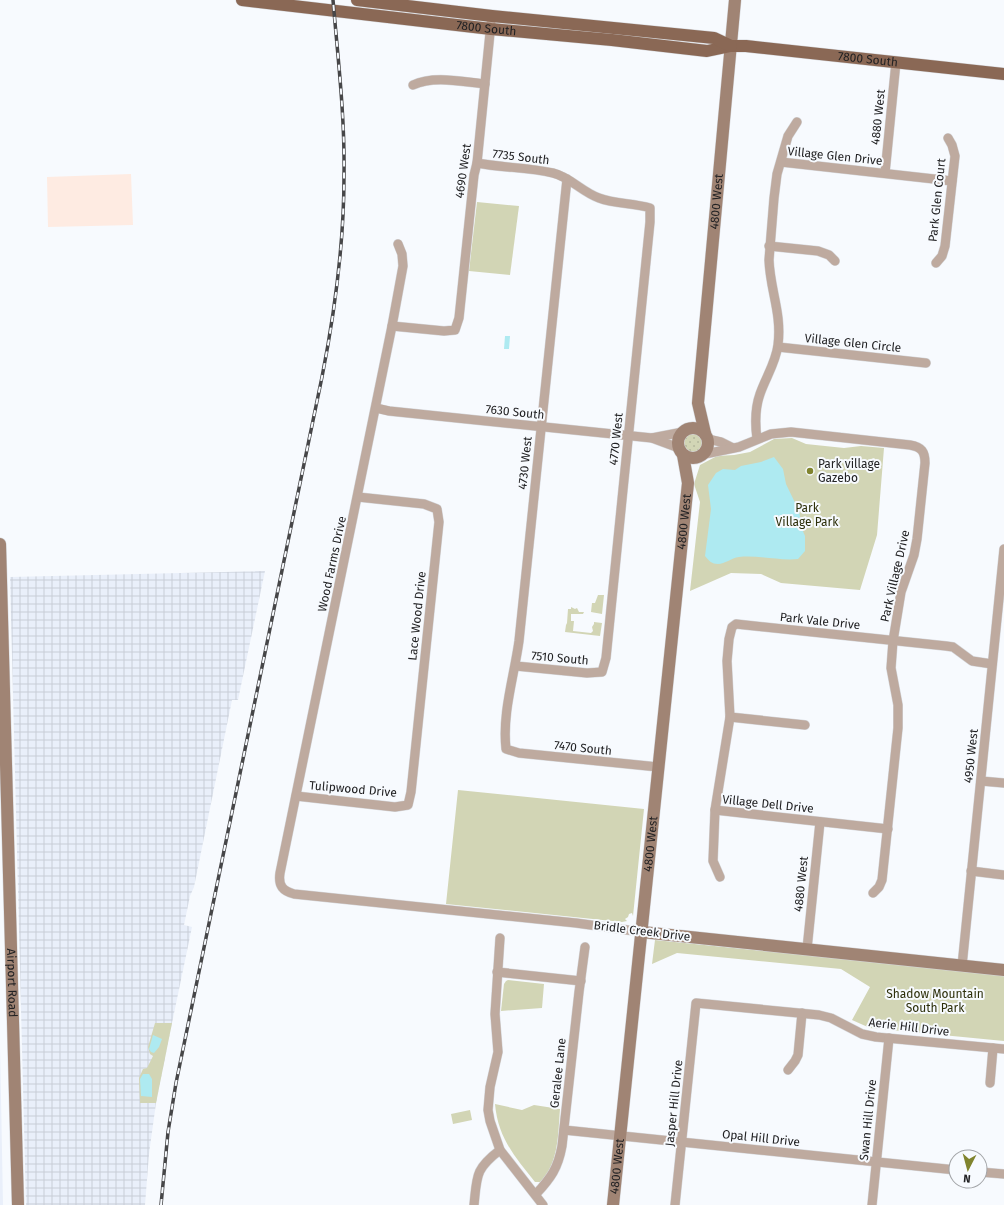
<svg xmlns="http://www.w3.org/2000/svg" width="1004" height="1205" font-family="'Fira Sans',sans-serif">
	<defs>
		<pattern id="industrial-grid" width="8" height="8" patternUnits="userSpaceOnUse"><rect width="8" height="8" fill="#e9effa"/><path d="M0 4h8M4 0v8" fill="none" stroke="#c8cdd6"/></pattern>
		<pattern id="garden-dots" width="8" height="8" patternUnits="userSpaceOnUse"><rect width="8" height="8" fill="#d2d5b5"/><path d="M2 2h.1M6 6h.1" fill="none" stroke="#b4b79c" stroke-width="1.8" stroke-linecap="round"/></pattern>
	</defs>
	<rect width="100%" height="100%" fill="#f7fafe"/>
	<polygon fill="#feebe2" points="131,174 133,225 48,227 47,177"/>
	<polygon fill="url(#industrial-grid)" points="265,571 238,700 232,700 194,887 190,896 184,925 192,927 172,1023 156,1103 149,1154 145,1205 26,1205 10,577"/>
	<polygon fill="#e9effa" points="0,1048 1,1097 3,1205 0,1205"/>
	<g fill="#d2d5b5">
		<polygon points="477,202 519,206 510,275 469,271"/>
		<polygon points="792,438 806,444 844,448 861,446 884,448 877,535 860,590 781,583 761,574 731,573 690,591 700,502 694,484 700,465 717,456 734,455 750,452 774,439"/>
		<polygon points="598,595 604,595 602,614 591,612 592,603 595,603"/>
		<polygon points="571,607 575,609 577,608 579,612 584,612 583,614 571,614 571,621 574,621 573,631 591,633 593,631 592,627 594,624 594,622 602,623 600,636 565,632 566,625 567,623 568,609 571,609"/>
		<polygon points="458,790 644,809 633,916 632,913 629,914 628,917 625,919 627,921 622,922 446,904"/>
		<polygon points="655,940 1004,975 1004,1041 870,1028 852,1020 870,987 841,969 677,953 652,964"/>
		<polygon points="508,980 544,984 542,1008 501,1011 504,984 506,981"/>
		<polygon points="155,1023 172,1023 156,1103 140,1103 139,1078 143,1069 147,1068 153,1056 150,1054 148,1047"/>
		<path d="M495,1104L522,1110L534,1105L560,1109C558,1133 559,1164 540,1182H535C515,1157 498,1138 495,1104Z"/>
		<polygon points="470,1110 472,1120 453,1124 451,1114"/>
	</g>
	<circle fill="url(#garden-dots)" cx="693" cy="443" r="9"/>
	<g fill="#aeeaf1">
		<polygon points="505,336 510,336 509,349 504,349"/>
		<path d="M774,457L783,469L786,484L799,511L802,529L805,536V551L798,559C779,561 759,555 739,557C731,558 725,564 718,564C712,564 709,561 705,556L711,509L708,485L716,473L723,469L735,470L741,466L761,462Z"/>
		<polygon points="153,1035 162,1039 159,1047 154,1053 151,1052 149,1049"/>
		<polygon points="143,1074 149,1074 152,1079 152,1097 141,1096 140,1079"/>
	</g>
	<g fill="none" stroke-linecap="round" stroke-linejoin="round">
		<defs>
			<g id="street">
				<path d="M413,85C434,75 463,82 485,84"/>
				<polyline points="781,162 952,181"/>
				<path d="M477,163C502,168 528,167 553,173C570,177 582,192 599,198C615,204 633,203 650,208V222L606,658L602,672L587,673L516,666"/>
				<polyline points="885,173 896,62"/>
				<path d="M567,179L519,641C514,677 502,713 506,749L519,753L658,767"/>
				<path d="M398,244L402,254L403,266L392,326L280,873C278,886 283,891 294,894L576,923L642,932"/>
				<polyline points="769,246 818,251 829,255 835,261"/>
				<polyline points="936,263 942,256 945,246 955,156 952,145 948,138"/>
				<polyline points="392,326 444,331 455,330 459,318 474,175 477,163 491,23"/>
				<polyline points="778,347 926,363"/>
				<polyline points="376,408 389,411 652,438 679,448"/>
				<polyline points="652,438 683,432"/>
				<polyline points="708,439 721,442 733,448"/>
				<path d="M757,439C755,424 755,408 760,394C766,377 776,362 778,345C782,313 770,290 769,260L774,198L777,174L788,136L797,122"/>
				<path d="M705,454L739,447L771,434L791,432L910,445C922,447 925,452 925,463L917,539L914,555L901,592L893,641L891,668L898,705V728L882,880L879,887L873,893"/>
				<polyline points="730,717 805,725"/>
				<polyline points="981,781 1004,783"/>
				<polyline points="296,796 395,807 408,805 411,792 439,522 437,509 424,504 358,497"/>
				<polyline points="715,810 888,829"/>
				<polyline points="971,871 1004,875"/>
				<polyline points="720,877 713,861 715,810 730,717 727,661 729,639 732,627 736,624 946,646 953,647 972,661 992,664"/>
				<polyline points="500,938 495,1014 498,1052 490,1087 488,1110 490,1121 500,1150 543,1205"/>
				<polyline points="807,949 820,822"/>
				<polyline points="962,966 1004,549"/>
				<polyline points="497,972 581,981"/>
				<polyline points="788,1070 795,1061 798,1055 802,1013"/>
				<polyline points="990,1083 993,1048"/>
				<polyline points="564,1130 956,1170"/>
				<polyline points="980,1172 1004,1174"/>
				<path d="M536,1194C551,1178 558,1168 562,1146L579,992L585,947"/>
				<path d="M474,1205C477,1176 475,1169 500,1150"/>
				<polyline points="675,1205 696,1003 819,1015 831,1018 862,1034 876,1037 1004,1049"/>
				<polyline points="872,1205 889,1038"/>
			</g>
			<g id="secondary">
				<circle cx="693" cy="443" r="15"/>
				<path id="s1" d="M705,433L698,403L735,0"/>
				<path id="s2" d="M0,544L18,1205"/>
				<polyline points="642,932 1004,970"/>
				<path id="s3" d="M613,1205L688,483L683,455"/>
			</g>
			<g id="primary">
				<path id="s4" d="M242,0L491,29L612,40L707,51L731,46H746L1004,74"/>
				<polyline points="357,0 492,16 714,38 731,46"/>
			</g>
		</defs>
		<use href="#street" stroke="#d5d7db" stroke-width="10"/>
		<use href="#secondary" stroke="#d5d7db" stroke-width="13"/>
		<use href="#primary" stroke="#d5d7db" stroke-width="13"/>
		<use href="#street" stroke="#beaa9f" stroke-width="9"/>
		<use href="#secondary" stroke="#a08474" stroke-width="12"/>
		<use href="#primary" stroke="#8a6855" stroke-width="12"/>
		<defs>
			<path id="rail" d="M161,1205L168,1132L176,1083L322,377C335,311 344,244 344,176C345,117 338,59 333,0"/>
		</defs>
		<use href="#rail" stroke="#464648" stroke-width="3.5"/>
		<use href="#rail" stroke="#f7fafe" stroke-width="2" stroke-dasharray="6" stroke-linecap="butt"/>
	</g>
	<circle fill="#80842e" stroke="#f7fafe" stroke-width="1.5" cx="810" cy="471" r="4"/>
	<g text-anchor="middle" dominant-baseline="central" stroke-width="4" stroke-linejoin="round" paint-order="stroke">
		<g font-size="12" fill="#222224" stroke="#f7fafe">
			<text stroke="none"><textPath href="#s4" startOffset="246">7800 South</textPath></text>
			<text stroke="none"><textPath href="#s4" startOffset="630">7800 South</textPath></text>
			<text transform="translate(878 117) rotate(-84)">4880 West</text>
			<text transform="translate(835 156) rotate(6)">Village Glen Drive</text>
			<text transform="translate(521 157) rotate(7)">7735 South</text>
			<text transform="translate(463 171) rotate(-82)">4690 West</text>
			<text transform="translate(937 200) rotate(-84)">Park Glen Court</text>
			<text stroke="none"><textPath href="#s1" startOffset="233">4800 West</textPath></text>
			<text transform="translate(853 343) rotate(6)">Village Glen Circle</text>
			<text transform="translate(515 412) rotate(6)">7630 South</text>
			<text transform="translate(616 439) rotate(-84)">4770 West</text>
			<text transform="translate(525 463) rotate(-84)">4730 West</text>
			<text stroke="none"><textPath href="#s3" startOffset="687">4800 West</textPath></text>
			<text transform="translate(332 564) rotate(-78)">Wood Farms Drive</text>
			<text transform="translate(895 576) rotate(-77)">Park Village Drive</text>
			<text transform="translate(417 616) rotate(-84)">Lace Wood Drive</text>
			<text transform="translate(820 621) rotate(6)">Park Vale Drive</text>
			<text transform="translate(560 658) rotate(5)">7510 South</text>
			<text transform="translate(583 748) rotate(6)">7470 South</text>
			<text transform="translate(971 756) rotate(-84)">4950 West</text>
			<text transform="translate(353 789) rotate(5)">Tulipwood Drive</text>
			<text transform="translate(768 804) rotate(6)">Village Dell Drive</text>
			<text stroke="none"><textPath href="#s3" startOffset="363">4800 West</textPath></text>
			<text transform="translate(801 884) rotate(-84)">4880 West</text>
			<text transform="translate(642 931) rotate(7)">Bridle Creek Drive</text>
			<text stroke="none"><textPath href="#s2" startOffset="439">Airport Road</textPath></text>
			<text transform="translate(909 1027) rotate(7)">Aerie Hill Drive</text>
			<text transform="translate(558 1073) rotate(-84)">Geralee Lane</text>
			<text transform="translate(674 1103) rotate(-84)">Jasper Hill Drive</text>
			<text transform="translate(868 1120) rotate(-84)">Swan Hill Drive</text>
			<text transform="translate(761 1138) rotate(6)">Opal Hill Drive</text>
			<text stroke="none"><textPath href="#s3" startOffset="39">4800 West</textPath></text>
		</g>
		<g font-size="12" fill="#222224" stroke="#f7fafe" text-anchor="start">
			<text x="818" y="464">Park village<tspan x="818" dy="14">Gazebo</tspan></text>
		</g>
		<g font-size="12" fill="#2d2f0a" stroke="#f7fafe">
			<text x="807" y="508">Park<tspan x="807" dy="14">Village Park</tspan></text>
			<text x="935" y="994">Shadow Mountain<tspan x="935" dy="14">South Park</tspan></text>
		</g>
	</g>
	<g transform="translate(968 1169) rotate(186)"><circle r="19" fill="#f7fafe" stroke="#a2a4a7"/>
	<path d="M0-3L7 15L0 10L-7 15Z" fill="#80842e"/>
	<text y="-6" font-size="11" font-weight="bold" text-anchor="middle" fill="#222224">N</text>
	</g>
</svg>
